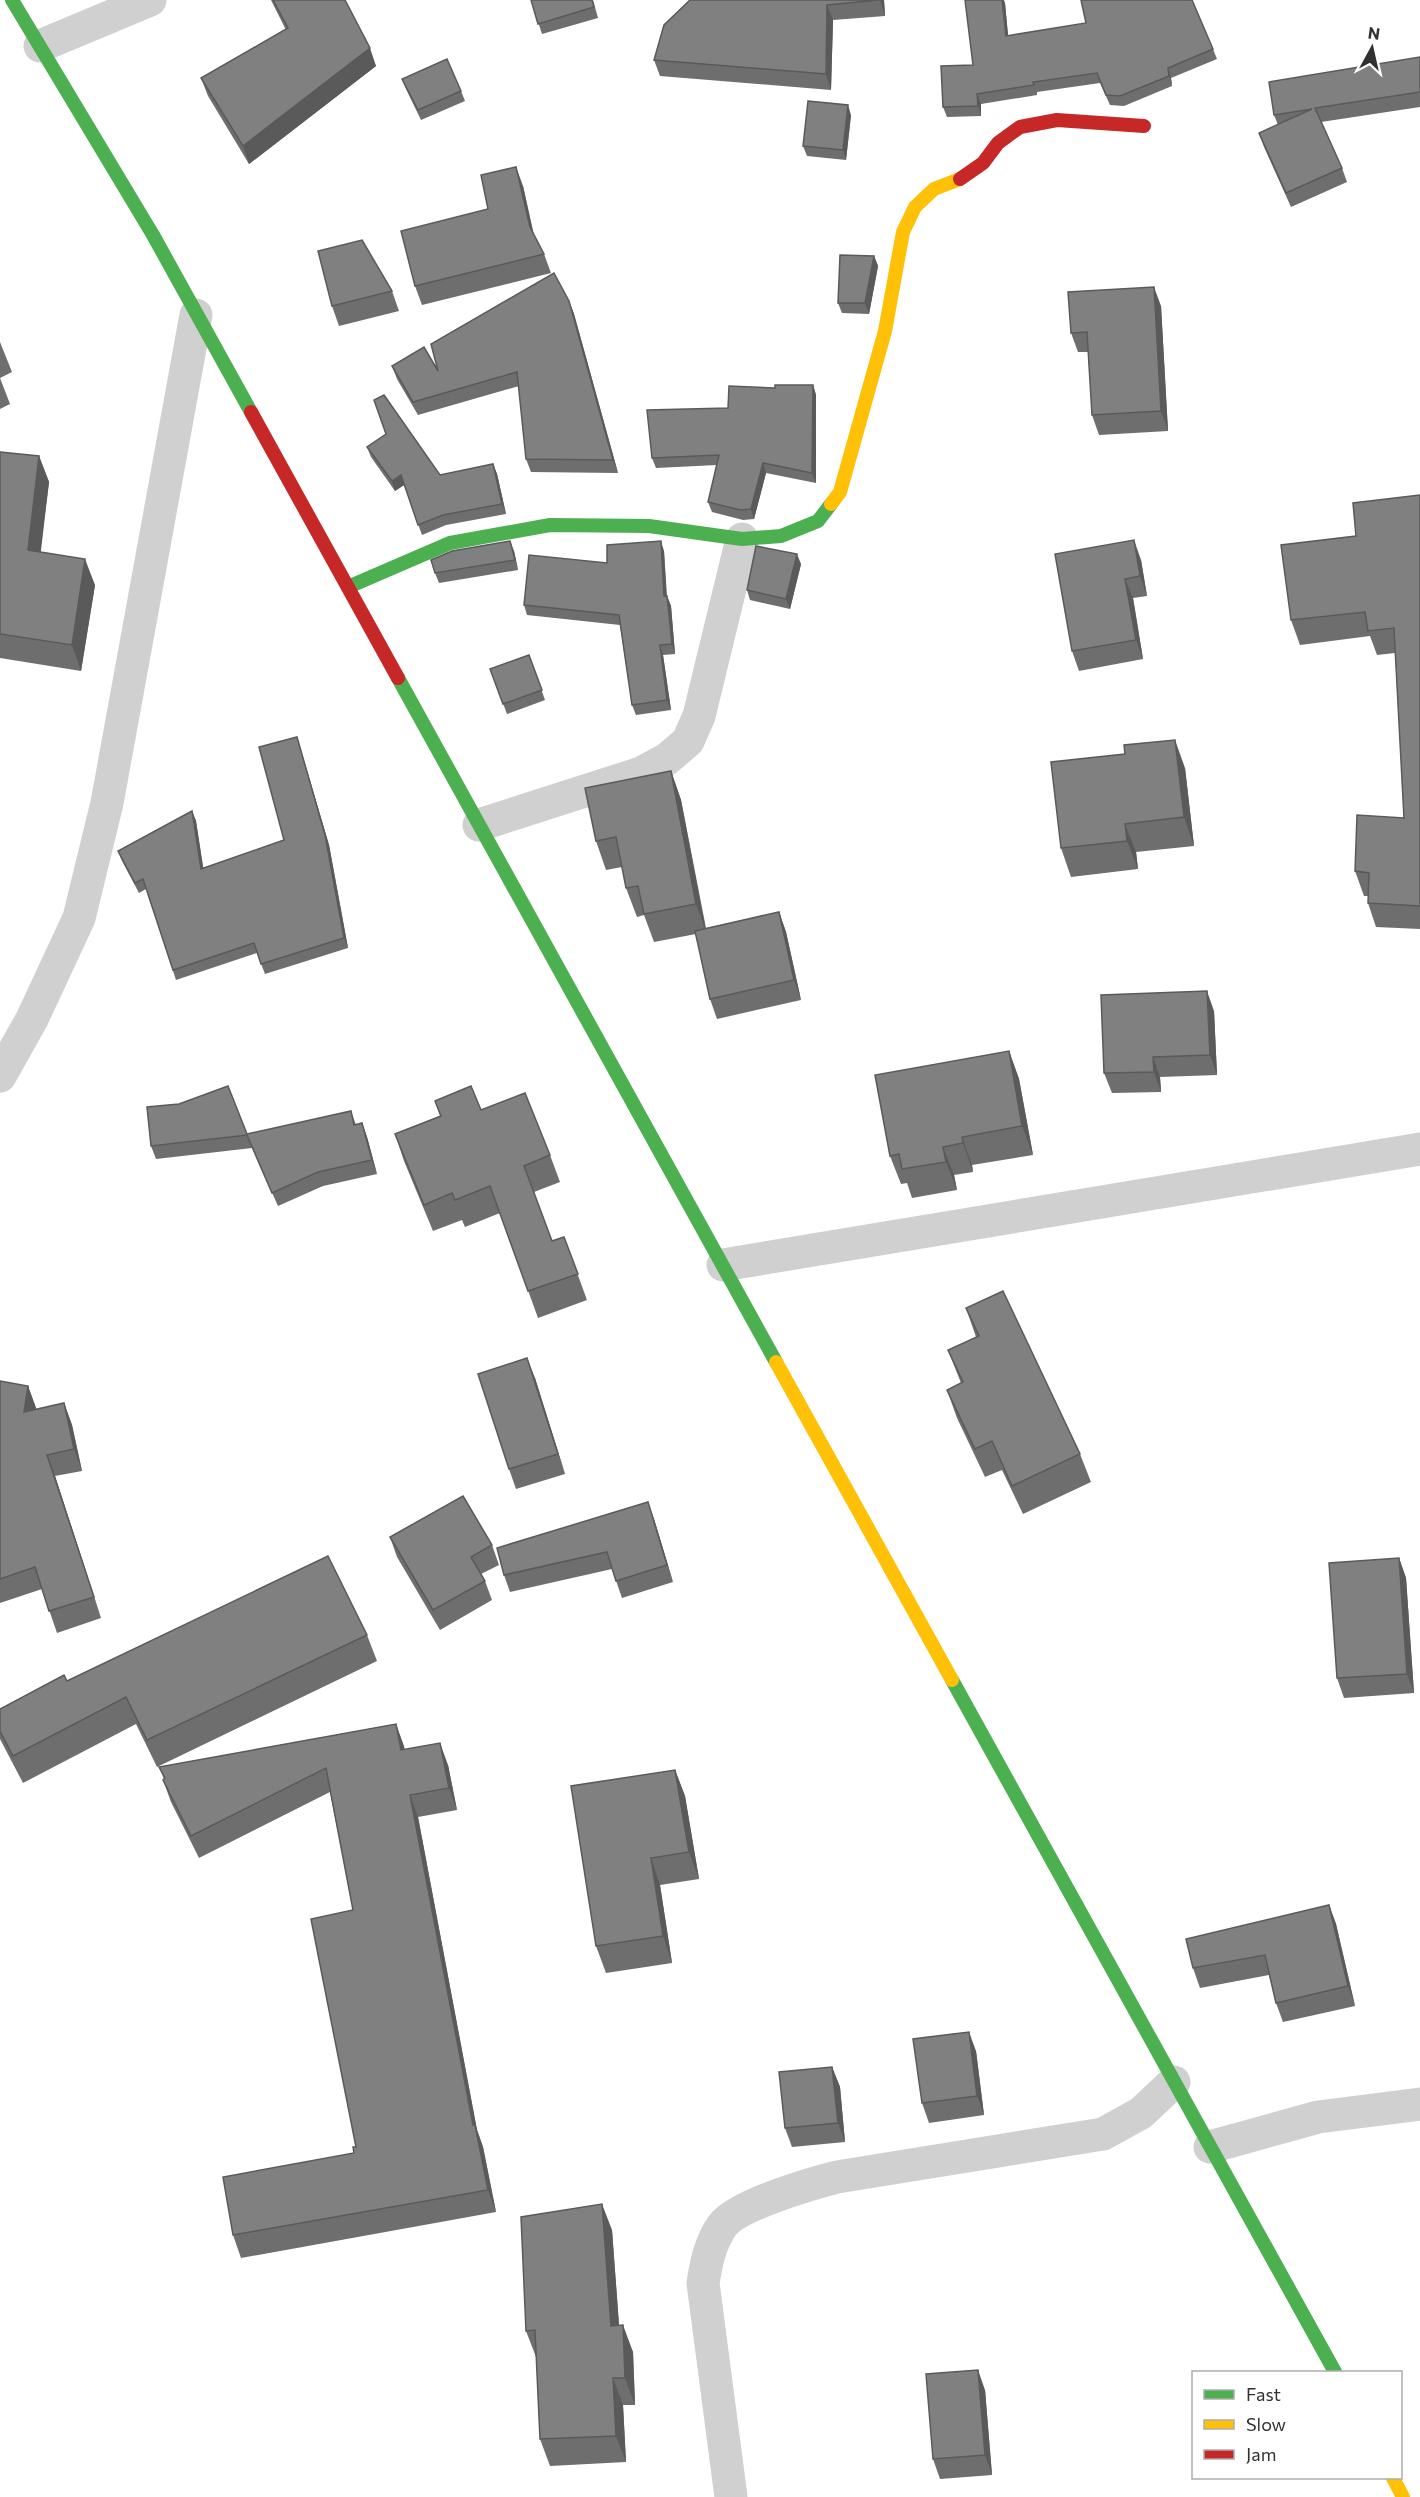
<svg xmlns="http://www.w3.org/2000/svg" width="1420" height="2497" font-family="Commissioner,sans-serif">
	<rect width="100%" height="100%" fill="#fff"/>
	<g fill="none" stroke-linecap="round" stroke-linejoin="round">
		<g stroke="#d0d0d0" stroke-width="33">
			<polyline points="40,46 150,0"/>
			<polyline points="479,825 641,773 667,759 688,741 699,716 742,539"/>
			<polyline points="0,1076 32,1019 79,918 107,803 196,315"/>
			<polyline points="723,1265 1420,1149"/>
			<polyline points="1210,2147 1318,2117 1420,2104"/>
			<path d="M731,2497L703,2283C706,2264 710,2243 722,2226C737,2205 810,2184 837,2177L1103,2134L1141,2113L1174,2082"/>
		</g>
		<g stroke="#4caf50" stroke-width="14">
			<polyline points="12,0 153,235 251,412"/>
			<polyline points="348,587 450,543 550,525 649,526 742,539 781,536 818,521 831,504"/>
			<polyline points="398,678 776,1362"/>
			<polyline points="952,1680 1335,2372"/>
		</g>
		<g stroke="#ffc107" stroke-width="14">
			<polyline points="831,504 840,492 885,331 903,232 915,207 934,189 960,179"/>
			<polyline points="776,1362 952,1680"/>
			<polyline points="1393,2478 1403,2497"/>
		</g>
		<g stroke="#c62828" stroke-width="14">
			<polyline points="960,179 983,163 998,143 1020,127 1057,120 1144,126"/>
			<polyline points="251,412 398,678"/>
		</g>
	</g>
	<g fill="#6e6e6e">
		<polygon points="271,0 345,0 376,66 249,164 208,96 201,78 286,30"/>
		<polygon points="531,0 593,0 598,18 542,34"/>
		<polygon points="690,0 884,0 885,16 833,20 831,90 660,76 654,60"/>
		<polygon points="1005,3 1008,35 1213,49 1217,59 1171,78 1172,86 1124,106 1110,105 1100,83 1037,92 1037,95 981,104 981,116 947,117 943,107 973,65"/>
		<polygon points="1420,57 1420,107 1321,122 1342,168 1347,182 1291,207 1264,147 1259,133 1278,125 1274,115"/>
		<polygon points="402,79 461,91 465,101 421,120 406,89"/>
		<polygon points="851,115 846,160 807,156 803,146"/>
		<polygon points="523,186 534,235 544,254 551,273 422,305 415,286 488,209"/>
		<polygon points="874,256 878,266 869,314 842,313 838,303"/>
		<polygon points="392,291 399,311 339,326 332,306"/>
		<polygon points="569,301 574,314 618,473 531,472 526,459 519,386 418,415 397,379 392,366 438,371"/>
		<polygon points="1161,306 1168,431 1099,435 1092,415 1088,352 1078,352 1071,333"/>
		<polygon points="0,342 12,372 0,378 10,404 0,409"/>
		<polygon points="813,385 816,395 816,483 766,473 754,519 743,520 712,512 708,502 717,465 656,468 652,458 728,408 775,388"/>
		<polygon points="367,447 440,475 493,464 497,474 506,514 446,525 422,535 404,485 395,491 371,457"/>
		<polygon points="0,452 39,456 49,482 40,552 95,585 81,671 0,658"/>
		<polygon points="1420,495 1420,929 1376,927 1368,903 1368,896 1364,896 1355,871 1404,818 1395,653 1377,655 1370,636 1300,645 1291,620 1356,536"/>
		<polygon points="514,551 518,570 439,583 435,573"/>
		<polygon points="664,551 667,596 671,606 675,654 663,655 671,710 636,715 632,705 620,625 527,615 524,605 607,563"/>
		<polygon points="1055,554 1141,560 1147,596 1133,598 1143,659 1079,671 1072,651"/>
		<polygon points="801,564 790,609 750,600 747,590"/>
		<polygon points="529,655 545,700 507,714 490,669"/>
		<polygon points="297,737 329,845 348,948 265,974 257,953 176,980 146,889 139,893 122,861 118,851 192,811 196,821 203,868 284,840"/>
		<polygon points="1185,768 1194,846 1136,852 1138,869 1071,877 1061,848"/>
		<polygon points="671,771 681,800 706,928 779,912 786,932 801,1000 717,1019 710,999 696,934 654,942 644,915 637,917 626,888 622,867 606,870 596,841"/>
		<polygon points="1214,1011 1217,1075 1160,1077 1161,1092 1112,1093 1104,1073"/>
		<polygon points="1009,1051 1019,1079 1033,1155 972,1165 973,1172 954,1175 957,1190 912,1198 907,1183 901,1184 890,1156"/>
		<polygon points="435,1101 481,1110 550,1155 560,1182 534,1192 552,1241 564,1237 587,1300 538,1318 500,1213 465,1227 462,1220 433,1231 404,1161 395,1134 440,1116"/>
		<polygon points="351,1111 356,1125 362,1123 367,1137 377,1174 323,1186 278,1206 252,1148 156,1159 151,1146 247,1134"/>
		<polygon points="966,1308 1080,1454 1091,1482 1023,1514 1002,1470 985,1477 957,1418 947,1390 961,1383 948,1350 976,1337"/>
		<polygon points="535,1378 565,1474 516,1489 509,1469"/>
		<polygon points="0,1381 28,1386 36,1408 36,1410 64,1403 72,1425 82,1471 55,1476 101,1618 57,1633 42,1589 0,1603"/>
		<polygon points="654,1519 673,1582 622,1598 612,1569 510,1592 504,1575"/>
		<polygon points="390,1537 492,1545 499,1565 481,1574 485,1581 492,1600 440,1630 397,1557"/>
		<polygon points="1399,1558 1406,1578 1414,1693 1344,1698 1337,1678"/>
		<polygon points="367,1635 377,1661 157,1767 136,1724 23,1783 0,1739 0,1709"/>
		<polygon points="396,1724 404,1749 448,1765 457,1810 418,1817 477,2130 483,2147 496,2212 241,2258 233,2235 354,2153 356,2147 353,1910 330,1792 199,1858 171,1802 163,1780 164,1779 159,1767"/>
		<polygon points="675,1770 685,1796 699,1879 660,1885 672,1963 606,1973 596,1946"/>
		<polygon points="1329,1905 1336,1924 1355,2006 1283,2022 1276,2003 1269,1975 1200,1988 1193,1968"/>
		<polygon points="976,2051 984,2115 929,2123 922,2103"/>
		<polygon points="832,2067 840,2087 845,2142 792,2147 785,2128"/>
		<polygon points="612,2230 619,2325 633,2352 635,2405 623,2405 626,2462 550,2466 540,2439 536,2357 526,2331"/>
		<polygon points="985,2390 992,2475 940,2479 933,2459"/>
	</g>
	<g fill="#5a5a5a">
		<polygon points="880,0 884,0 885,16"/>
		<polygon points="1002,0 1004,0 1005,3 1009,46 1006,36"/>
		<polygon points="827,5 833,20 831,90 826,74"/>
		<polygon points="370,48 376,66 249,164 243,146"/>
		<polygon points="1168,68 1171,78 1172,86 1169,76"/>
		<polygon points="977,94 981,104 981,116 978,106"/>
		<polygon points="848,105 851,115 846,160 843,150"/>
		<polygon points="516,167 523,186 536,246 530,227"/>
		<polygon points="874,256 878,266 869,314 865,303"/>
		<polygon points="1154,287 1161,306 1168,431 1161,411"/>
		<polygon points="569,301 574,314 618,473 613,460"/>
		<polygon points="813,385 816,395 816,483 812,473"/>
		<polygon points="39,456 49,482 38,576 28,550"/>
		<polygon points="763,463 766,473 754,519 751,509"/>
		<polygon points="493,464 497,474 506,514 502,504"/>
		<polygon points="401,475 404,485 395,491 392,481"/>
		<polygon points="1134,540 1141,560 1147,596 1140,576"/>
		<polygon points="510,541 514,551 518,570 515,560"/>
		<polygon points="661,541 664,551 667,606 664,596"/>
		<polygon points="797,554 801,564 790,609 786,599"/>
		<polygon points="85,559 95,585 81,671 72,645"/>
		<polygon points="1125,579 1133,598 1143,659 1136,640"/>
		<polygon points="667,596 671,606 675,654 672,644"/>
		<polygon points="660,645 663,655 671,710 667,700"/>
		<polygon points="297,737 329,845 348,948 344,938"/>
		<polygon points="1175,740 1185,768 1194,846 1184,817"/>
		<polygon points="671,771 681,800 706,932 696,904"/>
		<polygon points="192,811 196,821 205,879 201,869"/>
		<polygon points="1125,824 1136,852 1138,869 1127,841"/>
		<polygon points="779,912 786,932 801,1000 794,980"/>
		<polygon points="1207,991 1214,1011 1217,1075 1210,1055"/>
		<polygon points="1009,1051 1019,1079 1033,1155 1022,1126"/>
		<polygon points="1153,1057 1160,1077 1161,1092 1154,1072"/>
		<polygon points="362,1123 367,1137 377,1174 372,1160"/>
		<polygon points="962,1137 972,1165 973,1172 963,1143"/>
		<polygon points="943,1147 954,1175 957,1190 946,1162"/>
		<polygon points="527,1358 535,1378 565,1474 558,1454"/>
		<polygon points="28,1386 36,1408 31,1434 24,1412"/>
		<polygon points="64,1403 72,1425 82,1471 74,1449"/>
		<polygon points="47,1455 55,1476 101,1618 94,1597"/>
		<polygon points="648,1502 654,1519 673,1582 667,1565"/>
		<polygon points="1399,1558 1406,1578 1414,1693 1407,1674"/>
		<polygon points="396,1724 404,1746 409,1772 401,1750"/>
		<polygon points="440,1743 448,1765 457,1810 449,1788"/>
		<polygon points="675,1770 685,1796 699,1879 689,1852"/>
		<polygon points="410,1795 418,1817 477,2130 483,2147 496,2212 488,2190 473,2125"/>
		<polygon points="651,1858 660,1885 672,1963 663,1936"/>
		<polygon points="1329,1905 1336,1924 1355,2006 1348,1986"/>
		<polygon points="969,2032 976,2051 984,2115 977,2096"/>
		<polygon points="832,2067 840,2087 845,2142 838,2123"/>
		<polygon points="602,2204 612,2230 621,2352 611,2326"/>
		<polygon points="623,2325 633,2352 635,2405 625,2378"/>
		<polygon points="978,2370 985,2390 992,2475 985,2455"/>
		<polygon points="613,2378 623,2405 626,2462 616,2436"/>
	</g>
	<g fill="#808080" stroke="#5a5a5a" stroke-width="1.5">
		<polygon points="273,0 345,0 370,48 243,146 201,78 288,28"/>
		<polygon points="531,0 592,0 594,7 538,24"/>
		<polygon points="690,0 879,0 827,5 826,74 654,60 664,25"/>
		<polygon points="965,0 1002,0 1006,36 1086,23 1081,0 1192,0 1213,49 1168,68 1169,76 1120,96 1106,95 1097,73 1033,82 1034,85 977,94 978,106 943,107 941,66 973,65"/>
		<polygon points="1420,57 1420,92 1315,108 1342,168 1286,193 1259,133 1312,109 1274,115 1269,82"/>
		<polygon points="447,59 461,91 418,110 402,79"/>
		<polygon points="808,101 848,105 843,150 803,146"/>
		<polygon points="516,167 530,227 544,254 415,286 401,231 488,209 481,175"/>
		<polygon points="362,240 392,291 332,306 318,251"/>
		<polygon points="840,255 874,256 865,303 838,303"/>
		<polygon points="554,273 569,301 613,460 526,459 517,372 413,402 392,366 424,347 438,371 431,344"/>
		<polygon points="1154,287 1161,411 1092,415 1087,332 1071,333 1068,292"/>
		<polygon points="775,385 813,385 812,473 763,463 751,509 740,510 708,502 719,455 652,458 647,410 728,408 729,386 775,388"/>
		<polygon points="384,395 440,475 493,464 502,504 443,515 418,525 401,475 392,481 367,447 386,434 374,400"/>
		<polygon points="0,452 39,456 28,550 85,559 72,645 0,634"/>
		<polygon points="1420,495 1420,906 1368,903 1369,873 1355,871 1357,815 1404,818 1394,628 1368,631 1365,612 1291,620 1281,545 1356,536 1353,503"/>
		<polygon points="1134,540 1140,576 1125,579 1136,640 1072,651 1055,554"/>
		<polygon points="510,541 515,560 435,573 431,560 452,551"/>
		<polygon points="661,541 664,596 667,596 672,644 660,645 667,700 632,705 619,615 524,605 529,555 607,563 607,545"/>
		<polygon points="756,546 797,554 786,599 747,590"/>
		<polygon points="529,655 542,690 503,704 490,669"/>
		<polygon points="297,737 325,835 344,938 261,964 254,943 173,970 143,879 135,883 118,851 192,811 201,869 284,840 259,747"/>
		<polygon points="1175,740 1184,817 1125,824 1127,841 1061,848 1051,762 1125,754 1124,745"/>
		<polygon points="671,771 696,904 644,914 638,886 626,888 616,837 596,841 585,788"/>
		<polygon points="779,912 794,980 710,999 695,931"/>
		<polygon points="1207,991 1210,1055 1153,1057 1154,1072 1104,1073 1101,995"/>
		<polygon points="1009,1051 1022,1126 962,1137 963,1143 943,1147 946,1162 902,1169 899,1154 890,1156 875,1075"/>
		<polygon points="228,1086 247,1134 351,1111 354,1125 362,1123 372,1160 318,1172 272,1193 247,1135 151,1146 147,1107 179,1104"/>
		<polygon points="471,1086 481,1110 525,1093 550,1155 524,1166 552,1241 564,1237 578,1274 528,1291 490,1186 455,1200 452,1193 424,1205 395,1134 441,1116 435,1101"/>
		<polygon points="1003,1291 1080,1454 1012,1486 992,1441 975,1449 947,1390 963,1382 948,1350 979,1336 966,1308"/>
		<polygon points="527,1358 558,1454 509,1469 478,1374"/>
		<polygon points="0,1381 28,1386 24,1412 64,1403 74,1449 47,1455 94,1597 49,1611 35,1567 0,1579"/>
		<polygon points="463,1496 492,1545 471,1557 485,1581 433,1610 390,1537"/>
		<polygon points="648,1502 667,1565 616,1581 607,1552 504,1575 497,1548"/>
		<polygon points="328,1556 367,1635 147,1740 126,1697 13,1756 0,1731 0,1709 64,1675 67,1681"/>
		<polygon points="1399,1558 1407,1674 1337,1678 1329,1563"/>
		<polygon points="396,1724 401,1750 440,1743 449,1788 410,1795 473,2125 475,2125 488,2190 233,2235 223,2177 354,2153 353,2147 356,2147 311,1919 353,1910 326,1768 191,1836 163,1780 165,1778 159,1767"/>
		<polygon points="675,1770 689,1852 651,1858 663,1936 596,1946 571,1786"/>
		<polygon points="1329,1905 1348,1986 1276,2003 1265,1955 1193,1968 1186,1939"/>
		<polygon points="969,2032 977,2096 922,2103 913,2039"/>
		<polygon points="832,2067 838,2123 785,2128 779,2072"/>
		<polygon points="602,2204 611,2326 623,2325 625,2378 613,2378 616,2436 540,2439 535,2330 526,2331 521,2217"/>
		<polygon points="978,2370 985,2455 933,2459 926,2374"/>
	</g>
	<rect x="1192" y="2371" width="210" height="108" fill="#ffffff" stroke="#adadad" stroke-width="1.5"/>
	<rect x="1204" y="2390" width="30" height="9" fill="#4caf50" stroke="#adadad" stroke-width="1.5"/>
	<text x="1246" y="2401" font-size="18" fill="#313131">Fast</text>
	<rect x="1204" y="2420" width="30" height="9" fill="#ffc107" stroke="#adadad" stroke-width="1.5"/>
	<text x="1246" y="2431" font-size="18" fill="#313131">Slow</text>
	<rect x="1204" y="2450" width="30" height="9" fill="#c62828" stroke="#adadad" stroke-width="1.5"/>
	<text x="1246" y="2461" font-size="18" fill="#313131">Jam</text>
	<g transform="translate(1372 48) rotate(8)" stroke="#ffffff" stroke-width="4.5" paint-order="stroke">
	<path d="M0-4.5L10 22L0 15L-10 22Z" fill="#313131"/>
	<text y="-9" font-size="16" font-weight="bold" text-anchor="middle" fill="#313131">N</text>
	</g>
</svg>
